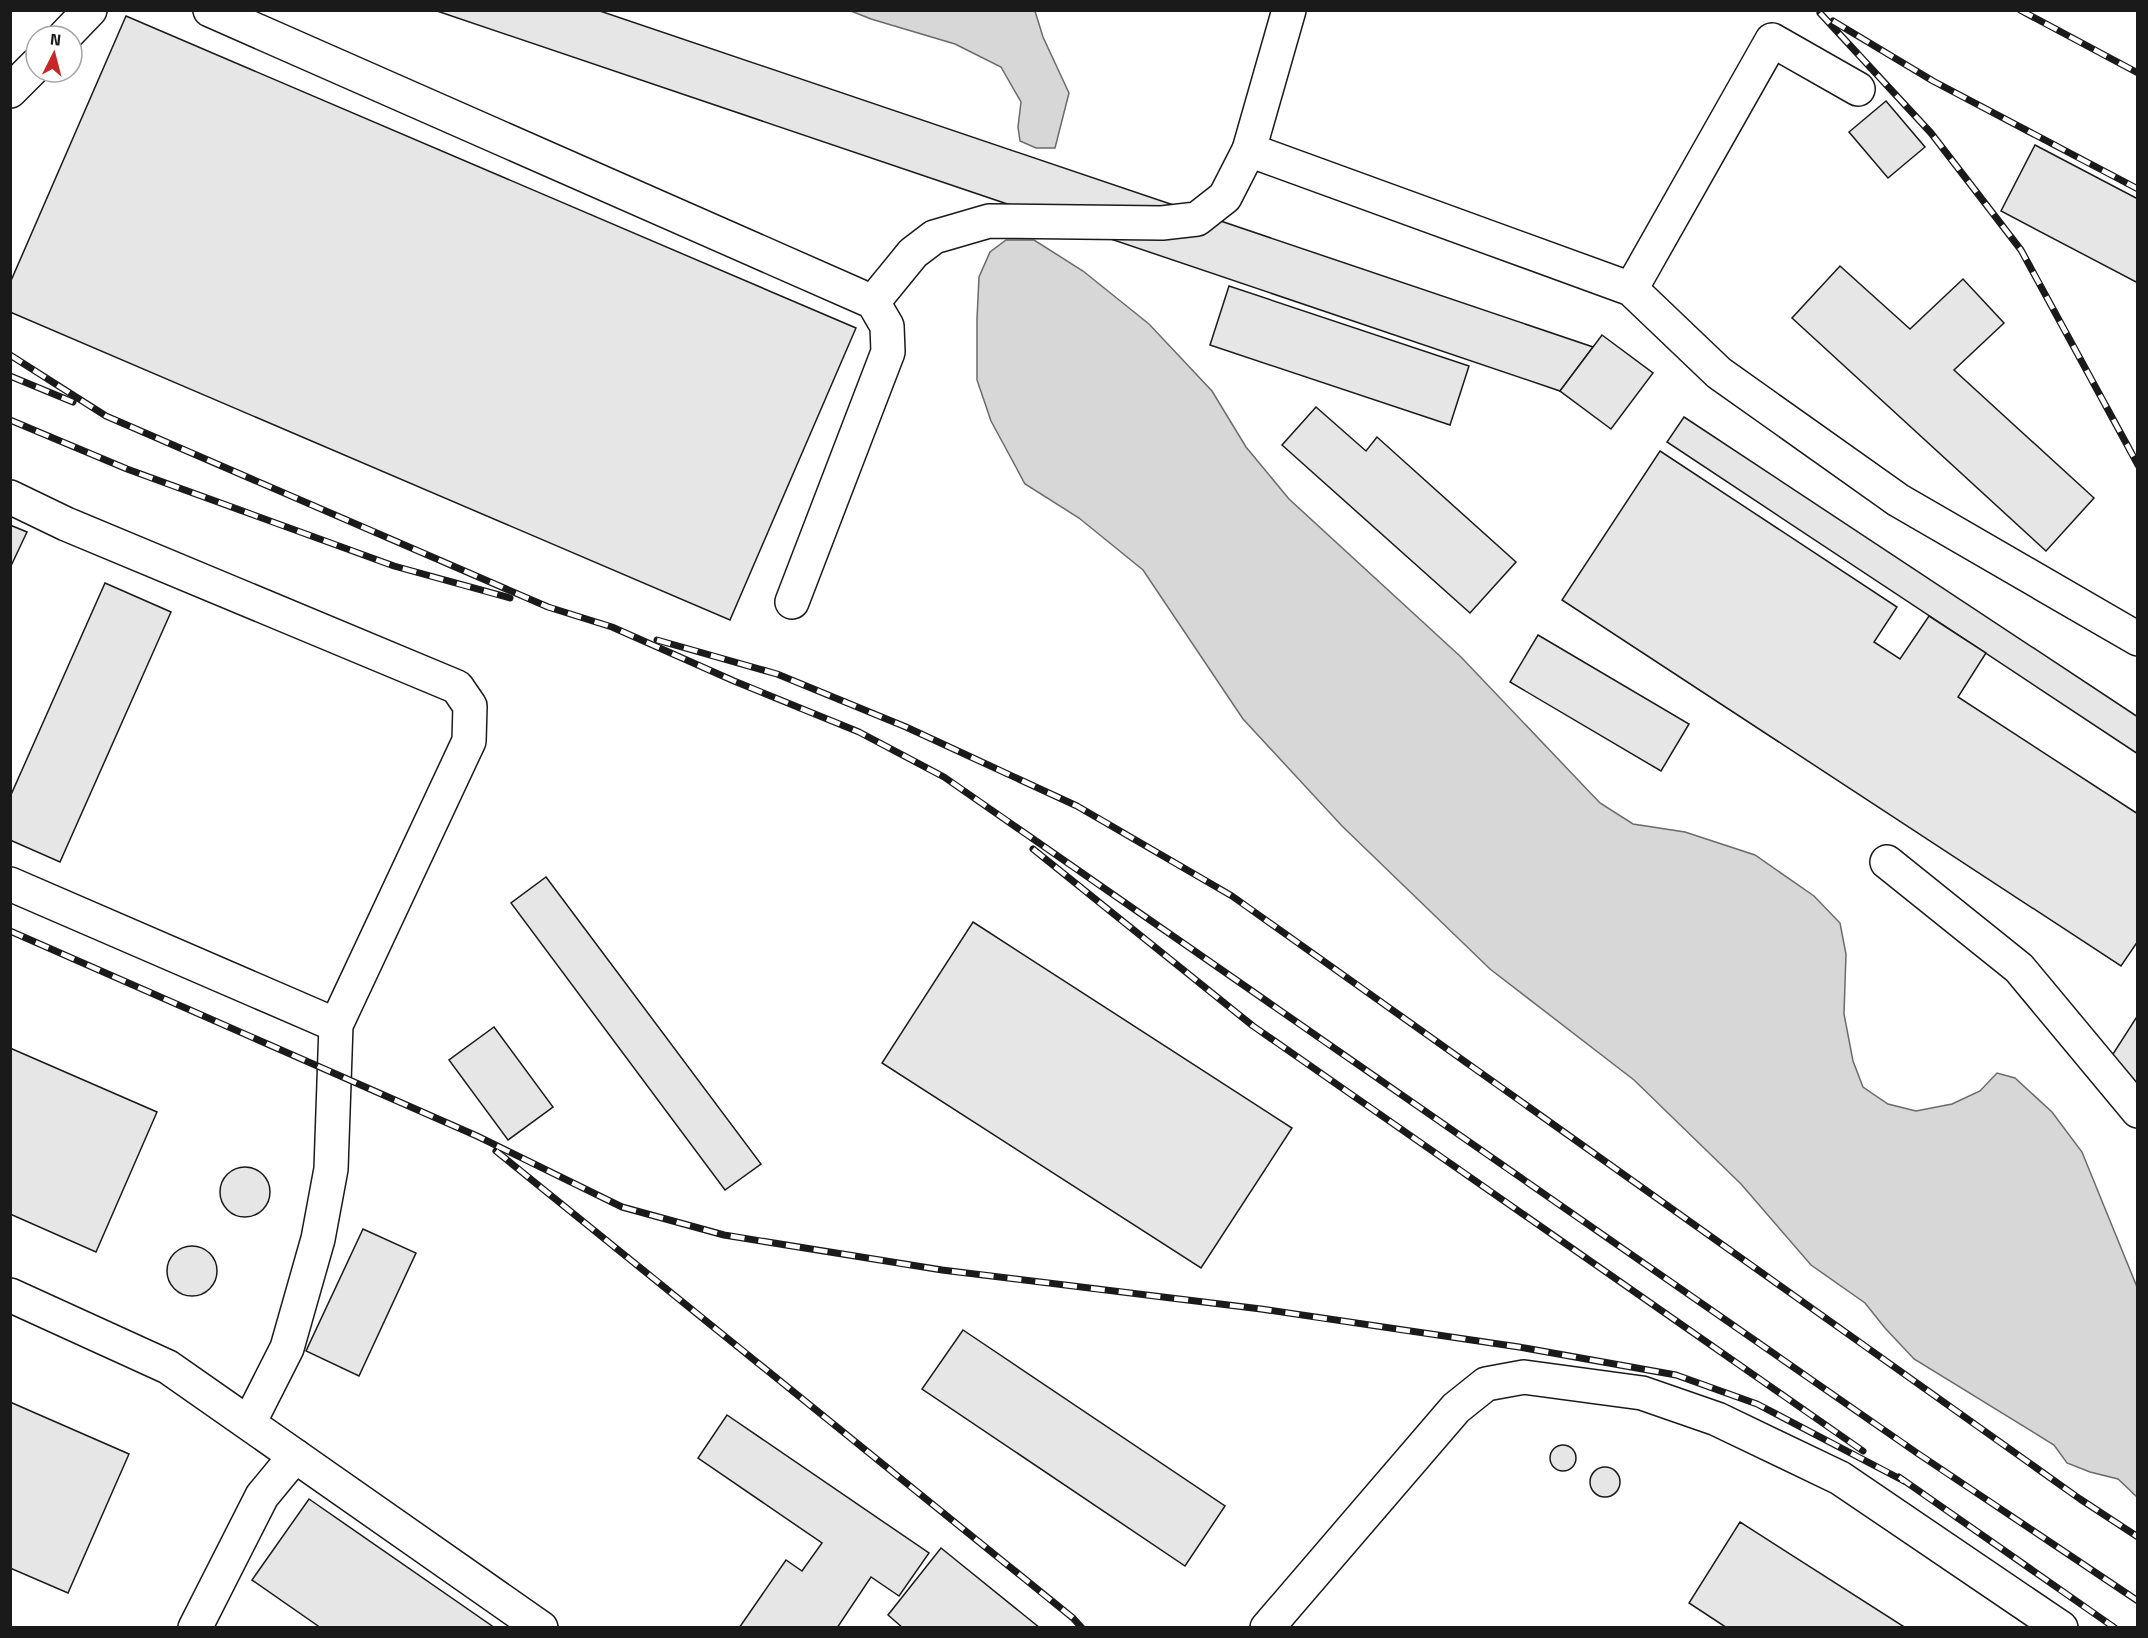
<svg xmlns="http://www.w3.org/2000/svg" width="2148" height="1638" font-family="'Titillium Web',sans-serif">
	<rect width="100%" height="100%" fill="#fff"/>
	<g fill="#d7d7d7" stroke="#6a6a6a" stroke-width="1.5">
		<polygon points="851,11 1035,11 1043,37 1069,93 1055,148 1036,148 1020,141 1018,127 1021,102 1001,67 955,44 871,19"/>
		<polygon points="1006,240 1034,240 1083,271 1149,324 1212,391 1246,447 1289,499 1461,657 1600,803 1633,824 1685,832 1755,855 1814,896 1840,923 1846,954 1844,1014 1853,1061 1863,1087 1888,1104 1916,1111 1952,1104 1980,1091 1997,1073 2015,1078 2052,1112 2082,1152 2137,1287 2137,1497 2118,1479 2090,1472 2067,1463 2054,1445 1914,1359 1885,1328 1865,1303 1811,1265 1741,1184 1634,1080 1490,969 1342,826 1243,719 1143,570 1079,518 1025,484 991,421 977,380 977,319 979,277 990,252"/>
	</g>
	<g fill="#e6e6e6" stroke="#1a1a1a" stroke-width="1.5">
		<polygon points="434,10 597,10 1593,347 1560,391"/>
		<polygon points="126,16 856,328 730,620 10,312 10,283"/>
		<polygon points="1886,101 1925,147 1888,178 1849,132"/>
		<polygon points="2035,145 2138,199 2138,283 2001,211"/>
		<polygon points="1840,266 1910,329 1963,279 2004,323 1954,370 2094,498 2046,551 1792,318"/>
		<polygon points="1229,286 1469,366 1450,425 1210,345"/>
		<polygon points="1602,335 1653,373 1611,429 1560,391"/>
		<polygon points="1316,407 1366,451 1377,437 1516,562 1470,613 1282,445"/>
		<polygon points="1684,417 2138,717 2138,754 1667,442"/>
		<polygon points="1660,451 1897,607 1874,642 1900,659 1929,616 1986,653 1958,697 2138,814 2138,941 2121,966 1562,600"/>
		<polygon points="10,525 27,532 10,568"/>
		<polygon points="105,583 171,612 60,862 10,840 10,797"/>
		<polygon points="1538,635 1689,724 1661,771 1510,682"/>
		<polygon points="546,877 761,1164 725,1190 511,903"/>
		<polygon points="973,922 1292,1128 1201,1268 882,1063"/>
		<polygon points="2138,1015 2138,1085 2106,1065"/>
		<polygon points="494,1027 553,1107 508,1140 449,1060"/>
		<polygon points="10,1048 157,1112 96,1252 10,1214"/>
		<circle cx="245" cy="1192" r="25"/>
		<polygon points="363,1229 416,1253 359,1376 306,1351"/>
		<circle cx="192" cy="1271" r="25"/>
		<polygon points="963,1330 1225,1506 1185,1566 922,1389"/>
		<polygon points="10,1402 129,1454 68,1593 10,1568"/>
		<polygon points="727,1415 929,1553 899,1596 871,1577 837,1628 739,1628 786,1560 802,1571 822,1543 698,1458"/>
		<circle cx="1563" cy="1458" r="13"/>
		<circle cx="1605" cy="1482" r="15"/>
		<polygon points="309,1499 495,1628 317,1628 318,1626 252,1580"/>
		<polygon points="1740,1522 1906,1628 1727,1628 1689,1603"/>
		<polygon points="941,1548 1040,1628 903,1628 888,1615"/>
	</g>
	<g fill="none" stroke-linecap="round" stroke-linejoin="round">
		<defs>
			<g id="minor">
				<polyline points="210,10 873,302 887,326 888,352 792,602"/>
				<polyline points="65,36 90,10"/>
				<polyline points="10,91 36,65"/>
				<polyline points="1249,150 1631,289 1719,373 1898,500 2138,639"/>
				<polyline points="1631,289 1772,40 1858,89"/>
				<polyline points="873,302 913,253 934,237 989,221 1162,223 1197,219 1225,197 1249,150 1289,10"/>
				<polyline points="10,497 66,524 457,687 470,706 469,741 336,1025 331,1169 318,1239 287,1348 249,1423"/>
				<polyline points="1887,862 2019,968 2138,1111"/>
				<polyline points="10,884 336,1025"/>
				<polyline points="10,1295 168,1367 541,1628"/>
				<polyline points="195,1628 262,1496 295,1456"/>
				<polyline points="1267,1628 1456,1408 1486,1384 1524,1377 1642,1393 1717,1419 1840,1478 2061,1628"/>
			</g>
		</defs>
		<use href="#minor" stroke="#1a1a1a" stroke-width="36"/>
		<use href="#minor" stroke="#fff" stroke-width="33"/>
		<defs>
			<g id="rail">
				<polyline points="2020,10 2138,73"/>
				<polyline points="1820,13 1931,133 2021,250 2138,465"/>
				<polyline points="1833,21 1933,81 2138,189"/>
				<polyline points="10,355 106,416 548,607 612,627 734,681 859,732 944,777 1917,1453 2138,1601"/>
				<polyline points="10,376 73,402"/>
				<polyline points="10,420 127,469 394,566 510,598"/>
				<polyline points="657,640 777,674 906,727 1077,806 1232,896 2080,1499 2138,1537"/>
				<polyline points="1033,849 1253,1026 1863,1451"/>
				<polyline points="10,931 477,1136 622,1207 724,1235 942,1270 1261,1309 1519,1347 1676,1375 1757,1404 1904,1481"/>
				<polyline points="496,1151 1073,1618 1082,1628"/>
				<polyline points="1899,1477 2115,1628"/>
			</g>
		</defs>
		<use href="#rail" stroke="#1a1a1a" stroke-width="7"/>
		<use href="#rail" stroke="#fff" stroke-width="4.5" stroke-dasharray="14" stroke-linecap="butt"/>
	</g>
	<rect width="2148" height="1638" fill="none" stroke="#1a1a1a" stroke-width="24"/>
	<g transform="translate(54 54) rotate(6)"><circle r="28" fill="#ffffff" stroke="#a3a3a3" stroke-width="1.5"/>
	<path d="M0-4.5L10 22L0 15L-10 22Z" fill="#c62828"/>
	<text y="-9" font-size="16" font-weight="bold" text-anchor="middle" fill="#1a1a1a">N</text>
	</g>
</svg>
